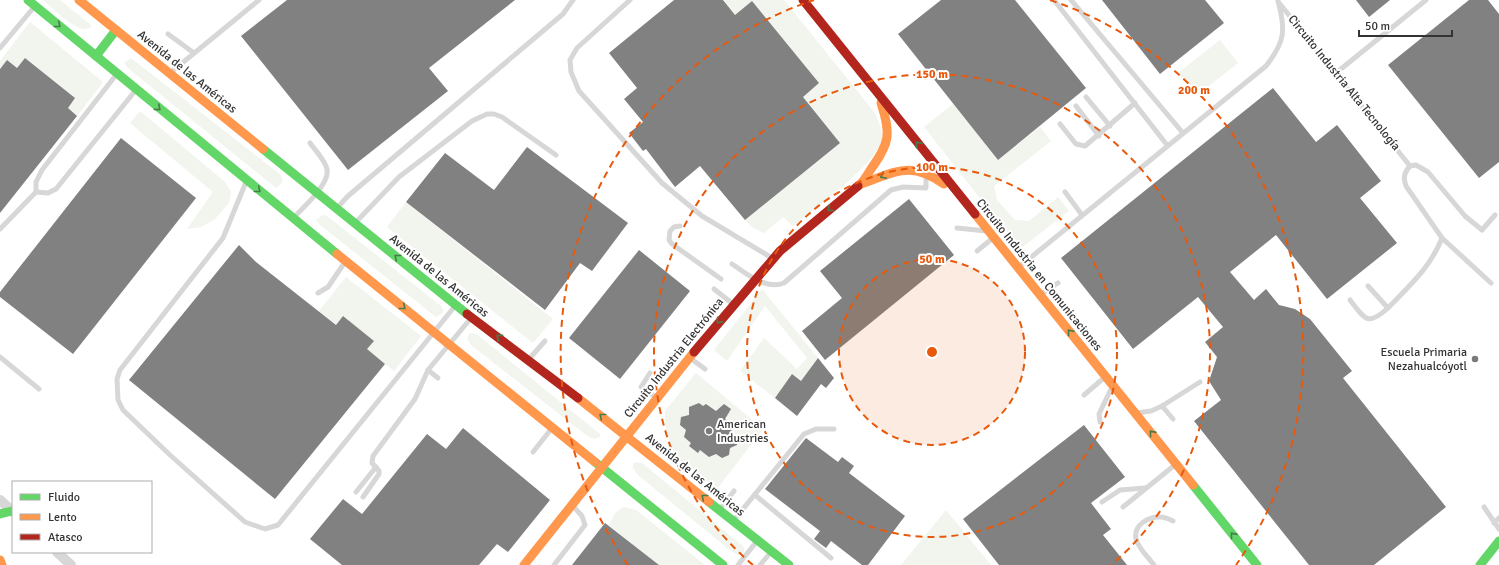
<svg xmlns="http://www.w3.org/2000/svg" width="1499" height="565" font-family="Signika,sans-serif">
	<rect width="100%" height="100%" fill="#fff"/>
	<g fill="#f1f5ed">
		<path d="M43,0H60L91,25L90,28C78,35 53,8 43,0Z"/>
		<path d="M726,0H784L875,113C878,120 882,128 882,136C882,161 813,210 793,226L783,217L764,233L753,228L745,220L840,143L803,97L819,83L752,1L735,15L724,1Z"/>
		<polygon points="30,22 103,82 77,116 68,108 75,98 25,58 17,68 7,60 1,67 0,66 0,61"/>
		<polygon points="1220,40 1238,63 1196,96 1178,73"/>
		<polygon points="131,58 281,175 283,182 276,188 129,69 124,63"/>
		<polygon points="954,103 998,160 1040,127 1051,141 994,186 997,200 1015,220 1029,221 1058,197 1069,211 1020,249 924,127"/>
		<polygon points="140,111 225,182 231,192 229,203 214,220 201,227 187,229 213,192 130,123"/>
		<polygon points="406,202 553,319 533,343 387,227"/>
		<polygon points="323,215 327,216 441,306 443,310 443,313 436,317 319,224 316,220"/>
		<polygon points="346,277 421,336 394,371 319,311"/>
		<polygon points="762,289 818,358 801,381 792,374 775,398 740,371 764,338 797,369 807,358 765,306 727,361 714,350"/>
		<polygon points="473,333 479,336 600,434 600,437 594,439 586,435 471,345 467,339 469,334"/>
		<polygon points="696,373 763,429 717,489 678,459 671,449 665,424 665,411"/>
		<polygon points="636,462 642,463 744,547 744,553 738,555 731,551 638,475 633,468 633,464"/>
		<polygon points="624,507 636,510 705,565 659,565 609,525 616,512"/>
		<polygon points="946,510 991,565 901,565"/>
	</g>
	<g fill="#818181">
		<polygon points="287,0 515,0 429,68 448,91 348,170 241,36"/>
		<polygon points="674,0 723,0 735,15 752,1 819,83 803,97 840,143 745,220 700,166 675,187 646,149 643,151 629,133 643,122 624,99 637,88 609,53"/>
		<polygon points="941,0 1015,0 1086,88 998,160 898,34"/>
		<polygon points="1102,0 1205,0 1224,23 1160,74"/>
		<polygon points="1356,0 1390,0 1369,17"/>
		<polygon points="1469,0 1488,0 1499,14 1499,162 1479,178 1388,65"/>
		<polygon points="25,58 75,98 68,108 77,116 0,213 0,69 7,60 17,68"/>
		<polygon points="1273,88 1316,142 1337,125 1381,181 1360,198 1397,243 1327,299 1276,235 1230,272 1254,300 1266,289 1279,305 1295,309 1310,319 1352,371 1343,378 1446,507 1374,565 1309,565 1194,421 1221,400 1209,381 1217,357 1205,342 1223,327 1198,297 1133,349 1061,258"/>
		<polygon points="121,138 196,198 73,354 0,297 0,292"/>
		<polygon points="527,147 628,223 592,271 580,263 545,310 406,202 445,153 494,190"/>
		<polygon points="909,199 954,255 825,360 802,331 842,298 820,271"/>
		<polygon points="239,245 256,262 336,325 343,316 374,341 367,349 385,364 275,499 129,380"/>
		<polygon points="639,250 690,291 620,379 569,338"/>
		<polygon points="818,358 834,378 826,388 821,384 797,416 775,398 792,374 801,381"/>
		<polygon points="699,403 703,406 706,404 716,411 724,404 731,409 725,419 733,425 731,432 738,437 737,445 730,448 729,455 722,458 716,454 709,457 700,450 698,453 689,446 691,443 684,437 686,430 680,425 681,417 689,415 689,407"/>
		<polygon points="1084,425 1125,477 1091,503 1111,529 1103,535 1127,565 999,565 963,519"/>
		<polygon points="463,428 550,500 508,552 497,544 479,565 342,565 310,539 343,499 362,514 427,434 446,449"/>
		<polygon points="806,438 838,462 842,457 854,466 849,473 905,516 868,565 862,565 831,541 826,548 814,539 820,531 765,489"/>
		<polygon points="605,523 659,565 572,565"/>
	</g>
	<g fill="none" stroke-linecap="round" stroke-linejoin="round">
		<g stroke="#d7d7d7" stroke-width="5">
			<polyline points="630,0 577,48 570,60 571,72 579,91 662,183 702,216 772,258"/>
			<polyline points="1054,0 1167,145"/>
			<polyline points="1071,0 1183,133"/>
			<polyline points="1280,4 1410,166"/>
			<polyline points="168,34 194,53"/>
			<polyline points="0,48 34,7"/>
			<polyline points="170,73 259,0"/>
			<polyline points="1336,73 1426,0"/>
			<polyline points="1086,97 1110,126"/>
			<polyline points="1076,106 1099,136"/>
			<polyline points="1060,124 1076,144 1085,146 1135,103"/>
			<polyline points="246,182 223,238 120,370 117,379 118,400 123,410 170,455 245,522 265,529 278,525 455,306"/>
			<polyline points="36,192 48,193 56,189 135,91"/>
			<polyline points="1065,192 1082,215"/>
			<polyline points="337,208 348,196 563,14 573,0"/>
			<path d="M293,218C303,208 330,184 327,169C325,160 315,150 310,143"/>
			<polyline points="356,222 399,177 472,121 487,114 494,114 502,117 556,155"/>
			<polyline points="680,226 674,227 670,231 669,240 672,244 721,279"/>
			<polyline points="957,228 986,231"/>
			<polyline points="0,229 36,192 36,182 42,170 116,75"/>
			<polyline points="1442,238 1491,283"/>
			<polyline points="977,251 993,238"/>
			<path d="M732,264C747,274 765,290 784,283L891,190L903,187L926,188V174"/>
			<path d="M1019,267L1266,66C1285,42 1286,30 1278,1"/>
			<path d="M1368,286L1388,308C1410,285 1430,268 1442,238L1406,186C1403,177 1404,173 1410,166L1416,165L1428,172L1465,216L1482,230L1495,215"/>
			<polyline points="714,289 733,304"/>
			<polyline points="318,293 328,287 345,262"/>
			<polyline points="1041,294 1058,283"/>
			<path d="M1350,300C1365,319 1367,327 1388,308"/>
			<polyline points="0,357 39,389"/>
			<polyline points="690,358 705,369"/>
			<polyline points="529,359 545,341"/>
			<polyline points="428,370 438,378"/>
			<polyline points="650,373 641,387 657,398"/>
			<polyline points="1084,395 1105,377"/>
			<polyline points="1162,406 1200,382"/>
			<polyline points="1137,413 1151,411 1162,406 1173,419"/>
			<polyline points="1100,422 1099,414 1112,387"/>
			<polyline points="533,452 552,428"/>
			<polyline points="356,492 376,467"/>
			<polyline points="755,495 831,558"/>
			<polyline points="363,497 379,474 379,471 372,463 373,456 415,399 428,370 471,318"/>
			<polyline points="1102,502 1120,490 1145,488"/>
			<polyline points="1123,507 1176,464"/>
			<polyline points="1484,507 1499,529"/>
			<polyline points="720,509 734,491"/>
			<polyline points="734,520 804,434 816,429 834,429"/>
			<polyline points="1494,523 1499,518"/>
			<polyline points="554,565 585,525 582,516 573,506"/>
			<polyline points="738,565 757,541"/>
			<polyline points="760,565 771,552"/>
			<path d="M1154,565C1149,558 1138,548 1136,539C1133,525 1149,516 1161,517C1165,517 1169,519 1173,521"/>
		</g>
		<g stroke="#d7d7d7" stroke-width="10">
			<polyline points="0,500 13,512"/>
			<polyline points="57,552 71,565"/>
		</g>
		<g stroke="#63d668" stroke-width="9">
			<polyline points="28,0 337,254"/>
			<polyline points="96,56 116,30"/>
			<polyline points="263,149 467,314"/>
			<polyline points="595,462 723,565"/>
			<polyline points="1193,485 1257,565"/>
			<polyline points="709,502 789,565"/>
			<polyline points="0,514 12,511"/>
			<polyline points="1480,565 1499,541"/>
		</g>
		<g stroke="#ff974d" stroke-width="9">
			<polyline points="79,0 263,149"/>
			<path d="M861,184C896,172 910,160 944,184"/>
			<path d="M858,186C864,182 867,175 871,169C890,143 891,133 881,103"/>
			<polyline points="975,214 1193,485"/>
			<polyline points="337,254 595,462"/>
			<polyline points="578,398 709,502"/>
			<polyline points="0,560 2,565"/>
			<polyline points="524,565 694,352"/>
		</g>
		<g stroke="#b3261e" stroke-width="9">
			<polyline points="803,0 975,214"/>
			<polyline points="467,314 578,398"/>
			<polyline points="694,352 780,251 858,186"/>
		</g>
	</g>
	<defs><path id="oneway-chevron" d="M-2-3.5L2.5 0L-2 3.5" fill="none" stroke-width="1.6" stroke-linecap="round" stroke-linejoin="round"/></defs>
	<g stroke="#497c4b">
		<use href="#oneway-chevron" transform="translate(58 25) rotate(39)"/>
		<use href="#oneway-chevron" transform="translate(158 108) rotate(40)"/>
		<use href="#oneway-chevron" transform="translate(918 144) rotate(-129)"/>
		<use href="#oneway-chevron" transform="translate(883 176) rotate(154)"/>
		<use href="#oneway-chevron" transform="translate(258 190) rotate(39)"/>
		<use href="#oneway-chevron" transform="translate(830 209) rotate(141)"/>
		<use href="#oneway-chevron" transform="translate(397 257) rotate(-141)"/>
		<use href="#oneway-chevron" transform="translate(403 307) rotate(39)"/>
		<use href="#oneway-chevron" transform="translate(719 321) rotate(129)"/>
		<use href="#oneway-chevron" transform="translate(1070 332) rotate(-129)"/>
		<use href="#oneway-chevron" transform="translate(499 337) rotate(-144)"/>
		<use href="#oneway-chevron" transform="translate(602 416) rotate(-142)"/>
		<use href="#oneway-chevron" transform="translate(1152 433) rotate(-129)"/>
		<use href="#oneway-chevron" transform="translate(704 497) rotate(-141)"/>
		<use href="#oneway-chevron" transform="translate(1233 535) rotate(-129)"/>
	</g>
	<circle cx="932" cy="352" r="93" fill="#e8590c" fill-opacity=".12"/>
	<g fill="none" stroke="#e8590c" stroke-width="2" stroke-dasharray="7 5">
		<circle cx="932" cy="352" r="93"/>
		<circle cx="932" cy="352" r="185"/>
		<path d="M753 565A278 278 0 1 1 1111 565"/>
		<path d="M628 565A371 371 0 0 1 814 0M1050 0A371 371 0 0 1 1236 565"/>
	</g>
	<g fill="#7a7a7a" stroke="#fff" stroke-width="1.5">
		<circle cx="1475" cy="359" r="4"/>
		<circle cx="709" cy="431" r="4"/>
	</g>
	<g text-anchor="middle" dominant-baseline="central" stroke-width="4" stroke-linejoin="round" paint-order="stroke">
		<g font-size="12" fill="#333" stroke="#fff">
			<text transform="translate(187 72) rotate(39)">Avenida de las Américas</text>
			<text transform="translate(1344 83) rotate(51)">Circuito Industria Alta Tecnología</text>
			<text transform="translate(1039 275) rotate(51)">Circuito Industria en Comunicaciones</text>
			<text transform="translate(439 276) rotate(39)">Avenida de las Américas</text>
			<text transform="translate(674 358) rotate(-51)">Circuito Industria Electrónica</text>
			<text transform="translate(695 475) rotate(39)">Avenida de las Américas</text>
		</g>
		<g font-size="12" fill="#333" stroke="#fff" text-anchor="end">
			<text x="1467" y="352">Escuela Primaria<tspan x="1467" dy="14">Nezahualcóyotl</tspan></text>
			<text x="717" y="424" text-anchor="start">American<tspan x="717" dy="14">Industries</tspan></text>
		</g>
	</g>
	<circle cx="932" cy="352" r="6" fill="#e8590c" stroke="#fff" stroke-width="2"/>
	<g font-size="12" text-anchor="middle" font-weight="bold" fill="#e8590c" stroke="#fff" stroke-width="4" stroke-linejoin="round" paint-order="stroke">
		<text x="932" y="78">150 m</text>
		<text x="1194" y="94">200 m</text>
		<text x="932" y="171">100 m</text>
		<text x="932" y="263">50 m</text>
	</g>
	<rect x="12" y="481" width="140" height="72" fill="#ffffff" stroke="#adadad"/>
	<rect x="20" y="494" width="20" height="6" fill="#63d668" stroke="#adadad"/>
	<text x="48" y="501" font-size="12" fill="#333333">Fluido</text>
	<rect x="20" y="514" width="20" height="6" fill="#ff974d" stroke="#adadad"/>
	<text x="48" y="521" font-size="12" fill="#333333">Lento</text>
	<rect x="20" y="534" width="20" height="6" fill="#b3261e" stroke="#adadad"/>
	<text x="48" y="541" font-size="12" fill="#333333">Atasco</text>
	<path d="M1359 30v6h93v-6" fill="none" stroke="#333333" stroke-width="2"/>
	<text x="1365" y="30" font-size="12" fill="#333333" stroke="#ffffff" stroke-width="3" paint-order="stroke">50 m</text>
</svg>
